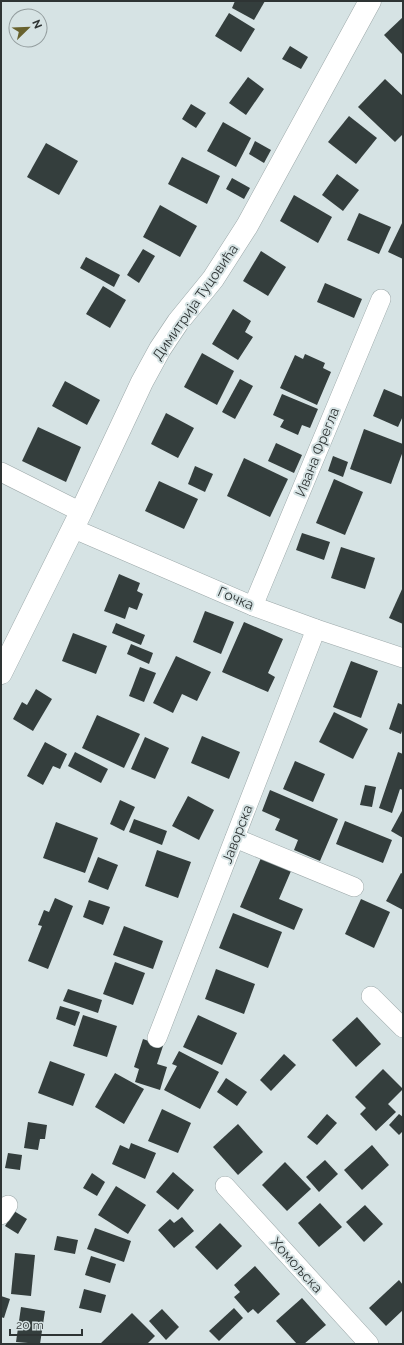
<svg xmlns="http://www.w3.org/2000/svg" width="404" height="1345" font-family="Raleway,sans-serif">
	<rect width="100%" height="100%" fill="#d6e3e4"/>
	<g fill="#343e3d">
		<polygon points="235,1 265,1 254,20 232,8"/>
		<polygon points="229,13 255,29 241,52 215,36"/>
		<polygon points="403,17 403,53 402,54 384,35"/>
		<polygon points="290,46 308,57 301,69 282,59"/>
		<polygon points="248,77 264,89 246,115 229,103"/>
		<polygon points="385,79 403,96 403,134 395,142 358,107"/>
		<polygon points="191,104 206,113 196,128 182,119"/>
		<polygon points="349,116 377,138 356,164 328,142"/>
		<polygon points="223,122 251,138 236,167 207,151"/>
		<polygon points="255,141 271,150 264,163 249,154"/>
		<polygon points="46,143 78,161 59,195 27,177"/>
		<polygon points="182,157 220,176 207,204 168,184"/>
		<polygon points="337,174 359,190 343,211 322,195"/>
		<polygon points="232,178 250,188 244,199 226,189"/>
		<polygon points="294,195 332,217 318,243 280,221"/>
		<polygon points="160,205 197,226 180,257 143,237"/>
		<polygon points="359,213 391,227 379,254 347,240"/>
		<polygon points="403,221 403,259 388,252"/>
		<polygon points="143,249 155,256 139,283 127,275"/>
		<polygon points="261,251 286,267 268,296 243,281"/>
		<polygon points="86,257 120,275 114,287 80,268"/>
		<polygon points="325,283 362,299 354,318 317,302"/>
		<polygon points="103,286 126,300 110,328 86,314"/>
		<polygon points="233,309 251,321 245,332 253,337 238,360 212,344"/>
		<polygon points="202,353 234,371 217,405 184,387"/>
		<polygon points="305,354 325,363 323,368 331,372 317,405 280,388 295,355 303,359"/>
		<polygon points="240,379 253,386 235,419 222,412"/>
		<polygon points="65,381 100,400 87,425 52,406"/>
		<polygon points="384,389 403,397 403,416 398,427 373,416"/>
		<polygon points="282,394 318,409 310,428 302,425 298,435 280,427 284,420 273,415"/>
		<polygon points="166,413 194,428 178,458 151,444"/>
		<polygon points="38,427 81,447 66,482 22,461"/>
		<polygon points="364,429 403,444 403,451 391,484 350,469"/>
		<polygon points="276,443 302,455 294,473 268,461"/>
		<polygon points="333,456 348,462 343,477 328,471"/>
		<polygon points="244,458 288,479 270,517 227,496"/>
		<polygon points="195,466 213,474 205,492 188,484"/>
		<polygon points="334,479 363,492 345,535 316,523"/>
		<polygon points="159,481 198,499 184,529 145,511"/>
		<polygon points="302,533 330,542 324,560 296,550"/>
		<polygon points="341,547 375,558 365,589 331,578"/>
		<polygon points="119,574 140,583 137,591 143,594 137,610 129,607 125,619 104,611"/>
		<polygon points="403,587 403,624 389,618"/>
		<polygon points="205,611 234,622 221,654 193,642"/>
		<polygon points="244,622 283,639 268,673 275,677 268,692 222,672"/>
		<polygon points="116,623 145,635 141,645 112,633"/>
		<polygon points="73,633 107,646 96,674 62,661"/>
		<polygon points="131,644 153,653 149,664 127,654"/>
		<polygon points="176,656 211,672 197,701 182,694 173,713 153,703"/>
		<polygon points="351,661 378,671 361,718 333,707"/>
		<polygon points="140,667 156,673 144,702 129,696"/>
		<polygon points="36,689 52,699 33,731 13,719 22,702 27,705"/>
		<polygon points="398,703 403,705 403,728 401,734 389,729"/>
		<polygon points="334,712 368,729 353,759 319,742"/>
		<polygon points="97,715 140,734 124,768 82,748"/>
		<polygon points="202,736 240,752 229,779 191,763"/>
		<polygon points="145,737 169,748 155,779 131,769"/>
		<polygon points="45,742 67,754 60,769 53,766 43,785 27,776"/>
		<polygon points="75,752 108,769 101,783 68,766"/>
		<polygon points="398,752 403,754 403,790 400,789 392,813 379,808"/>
		<polygon points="295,761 325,774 313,802 283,789"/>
		<polygon points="365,785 376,787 372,807 360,805"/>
		<polygon points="270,790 338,819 320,861 294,850 298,840 275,830 280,819 262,811"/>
		<polygon points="188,796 214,810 199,840 172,826"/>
		<polygon points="120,800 135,807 124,831 110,824"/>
		<polygon points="403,809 403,838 391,831"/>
		<polygon points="134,819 167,831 162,845 129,832"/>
		<polygon points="345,821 392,840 383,863 336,844"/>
		<polygon points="56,822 98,838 85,873 43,858"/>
		<polygon points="157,850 191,862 178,898 145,886"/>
		<polygon points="98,857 118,865 108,890 88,882"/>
		<polygon points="261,858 291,871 279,899 303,909 294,930 240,907"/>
		<polygon points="401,873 403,874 403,910 386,901"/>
		<polygon points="55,898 73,906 48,969 28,961 42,926 38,925 44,910 49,912"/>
		<polygon points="361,899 390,912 374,948 345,934"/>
		<polygon points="89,900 110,907 103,925 83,917"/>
		<polygon points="233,913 282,932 268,968 219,948"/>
		<polygon points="124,926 163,941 153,969 113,955"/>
		<polygon points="115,962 145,973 133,1005 103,994"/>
		<polygon points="216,969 255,984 244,1014 205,999"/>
		<polygon points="68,989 102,1000 98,1013 63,1001"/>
		<polygon points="60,1006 80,1012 75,1026 56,1019"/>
		<polygon points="83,1015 117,1026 107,1057 73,1046"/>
		<polygon points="198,1015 237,1033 222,1065 183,1047"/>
		<polygon points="357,1017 381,1044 356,1067 332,1040"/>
		<polygon points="143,1039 163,1046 157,1064 167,1067 160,1090 135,1082 139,1069 134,1067"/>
		<polygon points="179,1051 219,1072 200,1109 164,1090 177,1066 172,1064"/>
		<polygon points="284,1054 296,1065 271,1091 260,1080"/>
		<polygon points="50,1061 85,1074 73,1106 38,1093"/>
		<polygon points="383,1069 403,1089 388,1104 396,1112 376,1131 360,1114 366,1108 355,1097"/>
		<polygon points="115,1073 144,1089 124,1124 95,1107"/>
		<polygon points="226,1078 247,1092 237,1106 217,1092"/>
		<polygon points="162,1109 191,1123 178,1153 148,1141"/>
		<polygon points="327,1114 337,1123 317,1145 307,1137"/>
		<polygon points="399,1114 403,1117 403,1131 399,1135 389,1125"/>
		<polygon points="28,1122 47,1125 45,1139 40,1139 38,1150 24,1148"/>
		<polygon points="238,1124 263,1152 238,1175 213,1147"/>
		<polygon points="131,1143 156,1153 145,1179 112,1164 120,1145 129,1149"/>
		<polygon points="372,1145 389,1165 362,1190 344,1170"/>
		<polygon points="8,1153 22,1155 20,1170 5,1168"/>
		<polygon points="325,1160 338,1174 319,1192 306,1177"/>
		<polygon points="285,1162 311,1189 287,1211 262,1185"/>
		<polygon points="173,1172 194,1190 178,1210 156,1192"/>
		<polygon points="92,1173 105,1182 97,1196 83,1188"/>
		<polygon points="116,1186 146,1205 128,1234 98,1215"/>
		<polygon points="320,1203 342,1227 319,1247 298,1223"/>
		<polygon points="365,1205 383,1224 364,1242 346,1222"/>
		<polygon points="14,1211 27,1219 18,1234 5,1226"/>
		<polygon points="182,1217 194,1231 174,1248 158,1230 170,1219 174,1223"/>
		<polygon points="220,1223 242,1246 217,1270 195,1247"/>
		<polygon points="95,1228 131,1241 124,1262 87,1249"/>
		<polygon points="57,1236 78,1240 75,1254 54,1250"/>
		<polygon points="15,1253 35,1255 31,1296 11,1294"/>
		<polygon points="91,1256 116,1264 110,1283 85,1275"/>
		<polygon points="255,1266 280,1294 258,1314 253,1309 248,1313 234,1297 240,1292 234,1285"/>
		<polygon points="399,1280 403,1285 403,1310 386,1326 369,1308"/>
		<polygon points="84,1289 106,1295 101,1313 79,1308"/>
		<polygon points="1,1296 10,1299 4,1318 1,1317"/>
		<polygon points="302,1298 326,1325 304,1344 297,1344 276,1321"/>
		<polygon points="21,1307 45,1311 40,1344 16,1342"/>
		<polygon points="234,1308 243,1318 219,1341 209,1331"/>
		<polygon points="162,1309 179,1327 166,1340 149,1321"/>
		<polygon points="132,1313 155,1336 147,1344 100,1344"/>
	</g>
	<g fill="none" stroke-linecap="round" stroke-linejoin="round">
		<defs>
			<g id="minor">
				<polyline points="1,472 81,512"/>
				<polyline points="72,528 253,606 316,629 403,658"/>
				<polyline points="253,606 381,299"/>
				<polyline points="235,838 354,887"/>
				<polyline points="371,996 403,1028"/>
				<polyline points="157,1038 316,629"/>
				<polyline points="225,1186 369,1344"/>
				<polyline points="1,1215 8,1205"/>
			</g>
			<polyline id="tertiary" points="1,673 81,512 142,382 160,349 178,322 213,279 247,226 370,1"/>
		</defs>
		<use href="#minor" stroke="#9ca8a9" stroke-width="20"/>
		<use href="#tertiary" stroke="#9ca8a9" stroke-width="23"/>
		<use href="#minor" stroke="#fff" stroke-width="19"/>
		<use href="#tertiary" stroke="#fff" stroke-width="22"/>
	</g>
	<g text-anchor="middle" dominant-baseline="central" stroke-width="4" stroke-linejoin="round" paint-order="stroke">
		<g font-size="14" fill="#2e3434" stroke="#d6e3e4">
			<text transform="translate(195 302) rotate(-55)">Димитрија Туцовића</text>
			<text transform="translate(317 452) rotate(-68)">Ивана Фрегла</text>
			<text transform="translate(236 598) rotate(23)">Гочка</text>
			<text transform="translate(237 834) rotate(-69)">Јаворска</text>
			<text transform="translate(297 1265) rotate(48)">Хомољска</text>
		</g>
	</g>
	<rect width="404" height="1345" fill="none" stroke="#2e3434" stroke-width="4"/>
	<g transform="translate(28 28) rotate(67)"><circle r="19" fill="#d6e3e4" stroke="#939d9e"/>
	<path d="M0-3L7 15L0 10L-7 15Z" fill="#68622e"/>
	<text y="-6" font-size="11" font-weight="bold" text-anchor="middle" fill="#2e3434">N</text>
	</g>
	<path d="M10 1329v6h72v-6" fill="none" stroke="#2e3434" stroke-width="2"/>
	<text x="16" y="1329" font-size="12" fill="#2e3434" stroke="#d6e3e4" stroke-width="3" paint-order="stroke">20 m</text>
</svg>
